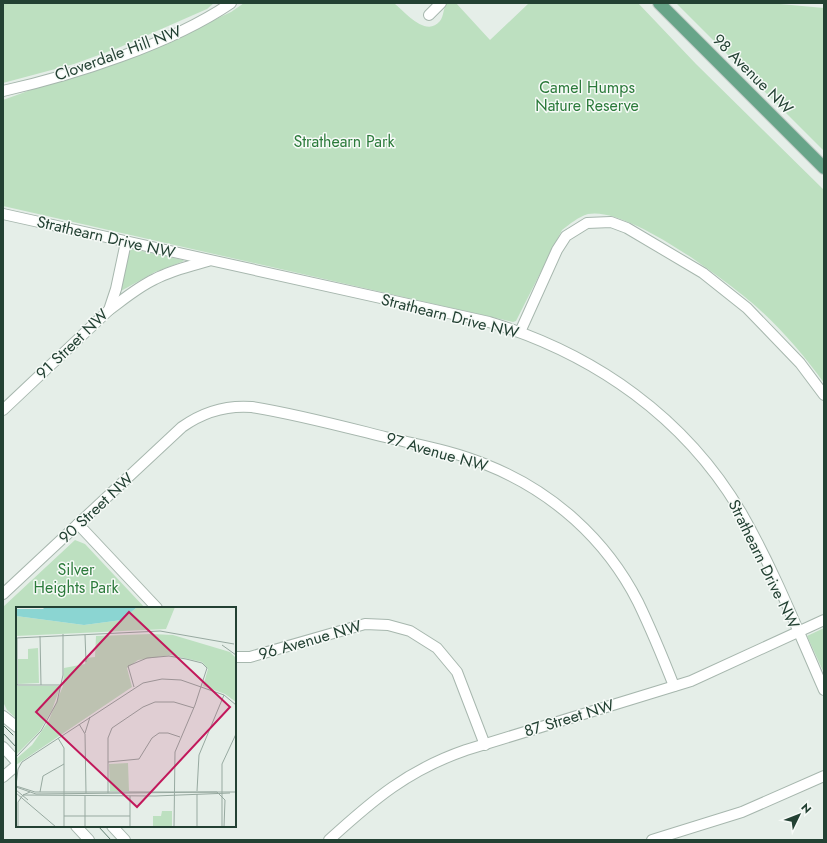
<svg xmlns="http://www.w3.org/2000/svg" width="827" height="843" font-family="Jost,sans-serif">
	<rect width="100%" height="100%" fill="#e5eee8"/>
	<g fill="#bde0c0">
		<polygon points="3,3 214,3 207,9 118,48 74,64 3,83"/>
		<path d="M244,3H394C405,12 426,38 440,21C444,16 443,8 447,3H456L490,40L529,3H638L696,64L824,190V383C803,354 779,326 751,302C721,277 627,206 588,214C578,217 570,224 562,230L516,321L513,322L3,206V100L177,37L231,12Z"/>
		<polygon points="676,3 769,3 824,8 824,151"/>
		<polygon points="132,249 183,260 184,261 155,272 121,291 129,251"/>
		<polygon points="75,540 85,544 145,608 17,608 17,719 7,710 3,702 3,607"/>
		<polygon points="824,628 824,673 807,636"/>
	</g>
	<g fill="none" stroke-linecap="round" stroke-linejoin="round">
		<defs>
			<g id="minor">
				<polyline points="429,15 441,3"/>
				<path d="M3,91C74,75 171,44 231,3"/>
				<path d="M3,214L489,322C595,354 686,418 742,514C774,570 798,631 824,690"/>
				<path d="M109,310C124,299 138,287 155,279C172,270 190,266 208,261"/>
				<polyline points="520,332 557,250 566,236 587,223 611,222 627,228 703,273 747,308 800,363 824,395"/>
				<polyline points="3,410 109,310 116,289 126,242"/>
				<polyline points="78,524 157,608"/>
				<path d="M3,594L182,427C203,412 226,405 252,407C296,414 341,426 385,437C419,445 454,451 487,465C552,491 606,539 638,602C651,629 663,658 674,686"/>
				<polyline points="235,657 250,657 365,624 388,625 410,631 437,648 457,672 485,745"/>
				<polyline points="3,716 17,727"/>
				<polyline points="3,747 17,762"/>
				<polyline points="3,777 17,765"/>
				<polyline points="76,826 89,840"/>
				<polyline points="112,826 125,840"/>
				<path d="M329,840C374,799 408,770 466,750L691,681L824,620"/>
				<polyline points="652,840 742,812 824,776"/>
			</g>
			<polyline id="major" points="659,3 824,168"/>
		</defs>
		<use href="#minor" stroke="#a7b7ae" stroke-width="12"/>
		<use href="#major" stroke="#c1cac6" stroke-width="14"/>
		<use href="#minor" stroke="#fff" stroke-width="10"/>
		<use href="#major" stroke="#68a589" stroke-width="12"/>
		<g stroke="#5e7c6e" stroke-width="1">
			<polyline points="3,725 13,735"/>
			<polyline points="3,733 17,748"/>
			<polyline points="98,826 111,840"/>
		</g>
	</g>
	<g text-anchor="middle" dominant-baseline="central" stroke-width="3" stroke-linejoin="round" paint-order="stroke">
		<g font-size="16" fill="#234133" stroke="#f6faf7">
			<text transform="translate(118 53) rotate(-20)">Cloverdale Hill NW</text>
			<text transform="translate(753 74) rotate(45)">98 Avenue NW</text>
			<text transform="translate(106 237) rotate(13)">Strathearn Drive NW</text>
			<text transform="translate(450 316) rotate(14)">Strathearn Drive NW</text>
			<text transform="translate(72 344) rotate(-44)">91 Street NW</text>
			<text transform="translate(437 452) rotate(16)">97 Avenue NW</text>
			<text transform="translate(96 508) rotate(-43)">90 Street NW</text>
			<text transform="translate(764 564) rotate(64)">Strathearn Drive NW</text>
			<text transform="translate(310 640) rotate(-16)">96 Avenue NW</text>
			<text transform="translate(569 718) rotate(-17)">87 Street NW</text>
		</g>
		<g font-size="16" fill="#2b7a3a" stroke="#f6faf7">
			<text x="587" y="87">Camel Humps<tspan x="587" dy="18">Nature Reserve</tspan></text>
			<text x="344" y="141">Strathearn Park</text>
			<text x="76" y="569">Silver<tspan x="76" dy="18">Heights Park</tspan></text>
		</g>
	</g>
	<g transform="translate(16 607)">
		<rect width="220" height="220" fill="#e5eee8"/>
		<path d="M121,0H159L150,22L0,29V9L68,18L106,13ZM135,27L157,28L214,45L220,51V95L209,87L187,79L192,62L186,55L155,48L122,53L111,61L116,80L0,158V152L16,138L32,115L47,79L48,61L69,57L70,51L79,50L80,29ZM22,41L23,76L2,77V52H12V42ZM0,79H43L44,81L36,103L23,125L0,148ZM112,156L113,184H94L93,157ZM146,204H156V220L137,219V209H145Z" fill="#bde0c0"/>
		<path d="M29,0H121L106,13L68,18L0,9V2H27Z" fill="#8bd5d2"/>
		<path fill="none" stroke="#97a9a0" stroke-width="1" d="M69,28L70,55M24,29L25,78M0,31L144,24L218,37M1,31V78M206,38L220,48M0,78H46M118,80L112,59L131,51L153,49L170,52L186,56L191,61L179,98L159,145L158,220M63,117L69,127L70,186M69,126L74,110M42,131L48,141V220M0,150L25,124L41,95L47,68V27M92,155L123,152L136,131L143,126H152L164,130M0,180L20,187L201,185L209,193L208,220M0,183L12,193M181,184L183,148L208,88M19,185L0,179L2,162L6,155L127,76L146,72L165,73L208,88L220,98M19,185H220M24,185L27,169L48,157M0,186L40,220M92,186V131L96,121L127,100L139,95H158L178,101M181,187V220M7,188L139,189L214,186M69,188V220M114,189V220M48,209H114M2,220V195L7,188L14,185M206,220V157L220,127"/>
		<path fill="#c2185b" fill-opacity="0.15" stroke="#c2185b" stroke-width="2" d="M113,5L214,100L121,200L20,105Z"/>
		<rect width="220" height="220" fill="none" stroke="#234133" stroke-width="2"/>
	</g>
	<rect width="827" height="843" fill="none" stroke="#234133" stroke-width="8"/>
	<g transform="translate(799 815) rotate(47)" stroke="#f6faf7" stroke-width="3" paint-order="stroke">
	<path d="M0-3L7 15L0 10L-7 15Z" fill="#234133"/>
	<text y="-6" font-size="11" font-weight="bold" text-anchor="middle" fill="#234133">N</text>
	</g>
</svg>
